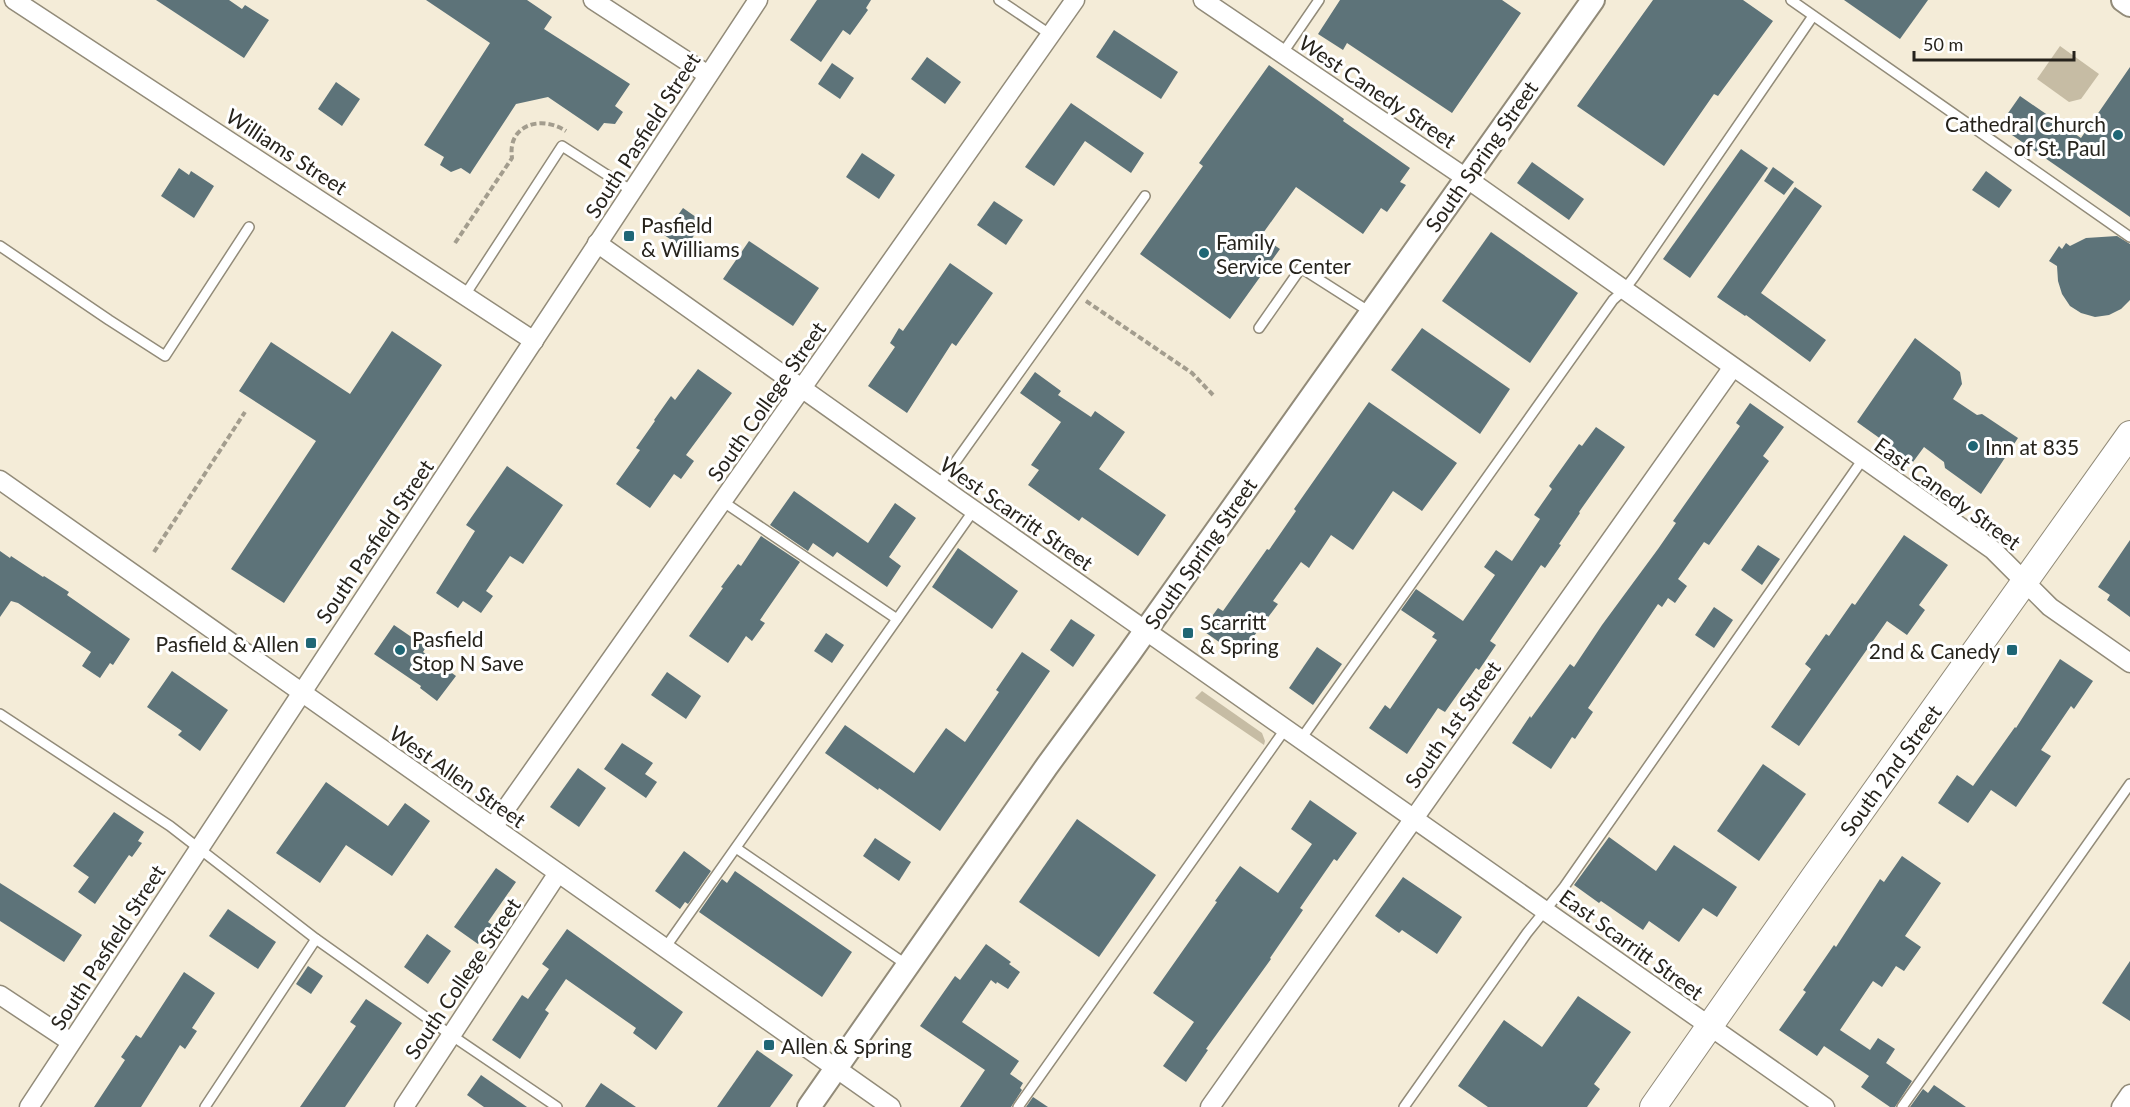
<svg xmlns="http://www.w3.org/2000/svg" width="2130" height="1107" font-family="Lato,sans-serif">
	<rect width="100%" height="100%" fill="#f4ecd8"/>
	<g fill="#c6bca4">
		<polygon points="2060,46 2099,74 2081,99 2069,102 2037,79"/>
		<polygon points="1202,691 1262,733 1265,741 1264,745 1195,698"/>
	</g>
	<g fill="#5d7379">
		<polygon points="156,0 229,0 242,9 245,5 269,20 244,58"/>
		<polygon points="426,0 527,0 552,17 544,29 630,84 615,106 623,112 615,124 604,123 598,131 548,97 516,104 470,174 461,168 451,172 440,165 444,157 424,145 490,43"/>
		<polygon points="817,0 871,0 866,8 868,10 850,35 843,30 821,62 790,40"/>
		<polygon points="1340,0 1502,0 1521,13 1452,113 1347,43 1343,50 1318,34"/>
		<polygon points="1653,0 1743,0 1773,21 1718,96 1714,94 1664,166 1577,106"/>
		<polygon points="1844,0 1928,0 1900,39"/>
		<polygon points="1114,30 1178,72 1161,99 1096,57"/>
		<polygon points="927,57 961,82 945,104 911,79"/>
		<polygon points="832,63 854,78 840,99 818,84"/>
		<polygon points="1269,65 1344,119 1343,121 1410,168 1400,182 1406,185 1387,212 1381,208 1363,234 1296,187 1261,236 1280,249 1230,319 1140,254 1203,166 1199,163"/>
		<polygon points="2130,67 2130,217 1999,126 2020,96 2081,138"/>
		<polygon points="336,82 360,99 342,126 318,109"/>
		<polygon points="1071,103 1144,153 1131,173 1085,141 1054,186 1025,167"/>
		<polygon points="1741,149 1768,168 1690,278 1663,259"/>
		<polygon points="862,153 895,175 879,199 846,177"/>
		<polygon points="1532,162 1584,199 1569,220 1517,183"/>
		<polygon points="1773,167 1794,182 1784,195 1764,181"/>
		<polygon points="179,168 189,175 191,171 214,186 194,218 161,196"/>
		<polygon points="1986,171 2012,190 1999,208 1972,190"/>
		<polygon points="1795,187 1822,206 1761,293 1826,340 1810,362 1746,315 1745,316 1717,297"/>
		<polygon points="994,201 1023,220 1006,245 977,225"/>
		<polygon points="683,208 703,222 685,249 664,235"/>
		<polygon points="1491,232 1578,293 1530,363 1442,301"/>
		<polygon points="2117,236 2130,244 2130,300 2121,309 2109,315 2095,317 2081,313 2070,306 2062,294 2058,281 2057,266 2049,261 2059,246 2062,249 2066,243 2070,246 2086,238"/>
		<polygon points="749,241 819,288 793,326 723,279"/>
		<polygon points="950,263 993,293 956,346 952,343 907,413 868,386 895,347 890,343 899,328 903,331"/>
		<polygon points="1422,328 1510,389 1480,434 1391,370"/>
		<polygon points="392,331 442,365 284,603 231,569 316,441 239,391 271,342 350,394"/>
		<polygon points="1915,338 1960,372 1962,384 1953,399 1977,415 1982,414 2018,438 1981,494 1945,468 1944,462 1924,447 1913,462 1857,422"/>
		<polygon points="698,369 732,393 686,455 694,461 681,479 674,474 650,508 616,484 640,450 636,448 655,421 654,420 671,396 675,400"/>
		<polygon points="1035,372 1061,391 1058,395 1091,417 1095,411 1125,432 1099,469 1166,515 1138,556 1082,517 1079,521 1028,485 1039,470 1031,465 1061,422 1020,393"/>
		<polygon points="1369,402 1457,463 1422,511 1393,491 1353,550 1331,535 1309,568 1301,562 1273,601 1278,604 1239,656 1202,630 1218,608 1223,611 1267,549 1269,550 1296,511 1294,509"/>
		<polygon points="1750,403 1784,427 1763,456 1769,461 1709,545 1704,542 1678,579 1687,586 1675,603 1668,598 1662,607 1658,604 1588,708 1593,712 1575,739 1572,737 1551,769 1512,743 1530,716 1531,718 1570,664 1574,667 1602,625 1658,549 1676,523 1673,521 1740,426 1736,423"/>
		<polygon points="1596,427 1625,447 1579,512 1580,513 1559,544 1561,545 1545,568 1541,565 1490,641 1496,645 1479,670 1476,668 1445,712 1438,708 1407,754 1369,728 1385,705 1390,709 1437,640 1432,637 1435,633 1401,610 1416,589 1463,621 1495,575 1484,567 1496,550 1512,561 1540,519 1534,515 1552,489 1549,486 1579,444 1582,446"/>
		<polygon points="507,466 563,505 523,564 510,556 486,591 493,596 481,613 463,601 458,608 436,593 475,531 466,525"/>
		<polygon points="794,491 868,543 895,503 916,518 889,557 901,566 887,587 837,552 833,557 813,543 808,551 770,525"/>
		<polygon points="1904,535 1948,565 1919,605 1925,610 1907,635 1887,621 1799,746 1771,727 1811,669 1805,664 1826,634 1829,636 1852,603 1855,605"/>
		<polygon points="761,536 800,562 760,620 765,623 752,641 746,636 728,663 689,636 723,588 721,587 738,564 741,566"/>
		<polygon points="2130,540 2130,617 2107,600 2110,595 2098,587"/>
		<polygon points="1758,545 1780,559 1762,585 1741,570"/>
		<polygon points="958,548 1018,591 992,629 932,587"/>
		<polygon points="0,551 10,558 11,556 43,577 44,576 69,592 67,595 130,639 113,665 110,663 100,678 82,666 91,652 18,603 11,601 0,617"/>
		<polygon points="1714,607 1733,620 1714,648 1695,635"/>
		<polygon points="1071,619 1095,635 1073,667 1050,650"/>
		<polygon points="394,625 426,647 423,652 456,676 437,701 420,688 421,686 374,654"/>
		<polygon points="826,633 844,645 832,663 814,651"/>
		<polygon points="1317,647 1342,664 1313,705 1289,688"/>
		<polygon points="1022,652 1050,671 940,831 879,788 878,790 825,753 845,725 914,773 946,728 965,742 999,692 996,690"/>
		<polygon points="2060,659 2093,681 2074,709 2071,706 2041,750 2051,756 2016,807 1991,790 1968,823 1938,803 1957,775 1973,786 2015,727 2016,728"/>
		<polygon points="172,671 228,710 200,751 178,735 182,731 147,707"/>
		<polygon points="667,672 701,696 686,719 651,695"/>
		<polygon points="622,743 653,763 645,774 657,782 646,798 604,769"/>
		<polygon points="1763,764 1806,794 1759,861 1717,831"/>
		<polygon points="578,768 606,788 579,827 550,807"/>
		<polygon points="326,782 388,826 405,803 430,821 392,876 346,845 320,883 276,853"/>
		<polygon points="1310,800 1357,833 1337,861 1334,859 1300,908 1303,910 1270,958 1271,959 1206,1049 1208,1050 1186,1082 1163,1066 1194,1022 1153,993 1217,902 1215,901 1240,866 1278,893 1312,844 1291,829"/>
		<polygon points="114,812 144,832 138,841 142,843 132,857 129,855 95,904 78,892 89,877 73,866"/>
		<polygon points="1077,819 1156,875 1099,957 1019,902"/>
		<polygon points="1609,837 1656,871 1674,845 1737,887 1717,917 1703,908 1679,942 1649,921 1643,930 1601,901 1599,903 1574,885"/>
		<polygon points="875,838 911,862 899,881 863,856"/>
		<polygon points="684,851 711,871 688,904 685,902 680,909 655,891"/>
		<polygon points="1902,856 1941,883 1905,936 1921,947 1904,971 1896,966 1882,987 1873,981 1840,1030 1870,1050 1878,1038 1895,1049 1886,1063 1912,1081 1895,1107 1890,1107 1861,1087 1869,1076 1824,1046 1817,1056 1779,1030 1806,992 1803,990 1834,945 1836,947 1880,879 1884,882"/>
		<polygon points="496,868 516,882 488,922 492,925 478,944 454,927"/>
		<polygon points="735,871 852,952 822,997 699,912 722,879 727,883"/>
		<polygon points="1403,877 1462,917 1437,954 1402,930 1399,933 1375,916"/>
		<polygon points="0,883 82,935 64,962 0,921"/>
		<polygon points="228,909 276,942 258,969 209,936"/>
		<polygon points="567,929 683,1012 656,1050 633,1033 636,1028 566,979 545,1010 549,1013 520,1059 492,1040 522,995 528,999 549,969 542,964"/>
		<polygon points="427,934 451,951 428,984 404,967"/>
		<polygon points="986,944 1011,962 1009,964 1020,972 1008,989 997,982 996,984 991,980 962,1022 1019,1061 1010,1074 1023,1083 1020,1088 1022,1090 1011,1107 960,1107 985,1070 920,1026 955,976 960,980"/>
		<polygon points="2130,961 2130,1021 2102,1003"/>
		<polygon points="308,966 323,976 311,994 296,984"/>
		<polygon points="184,972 215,993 192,1028 197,1031 185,1049 180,1045 141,1107 94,1107 125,1060 121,1057 136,1035 141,1038"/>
		<polygon points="1578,996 1631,1032 1594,1084 1600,1089 1587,1107 1488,1107 1458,1086 1504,1020 1542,1047"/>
		<polygon points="366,999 402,1023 345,1107 300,1107 356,1026 350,1022"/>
		<polygon points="757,1050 793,1075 770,1107 717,1107"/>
		<polygon points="481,1075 527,1107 484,1107 467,1095"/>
		<polygon points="601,1083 636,1107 585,1107"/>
		<polygon points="1934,1085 1966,1107 1910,1107 1923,1089 1928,1093"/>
		<polygon points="1033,1097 1048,1107 1026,1107"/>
	</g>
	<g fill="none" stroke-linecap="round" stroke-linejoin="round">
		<defs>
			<g id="service">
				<polyline points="999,0 1051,35"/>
				<polyline points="1791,0 2130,237"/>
				<polyline points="1282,54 1319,0"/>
				<polyline points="0,246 109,320 165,356 249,227"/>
				<polyline points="465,295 562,146 632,191"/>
				<polyline points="1259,328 1301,268 1370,312"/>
				<polyline points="939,485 1145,196"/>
				<polyline points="722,501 897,619"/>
				<polyline points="0,714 170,826 316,939 451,1035 557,1107"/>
				<polyline points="1301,739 1613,300 1624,290 1634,277 1813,16"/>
				<polyline points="736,848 907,965"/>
				<polyline points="665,948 974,510"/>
				<polyline points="205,1107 316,939"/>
				<polyline points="1018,1107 1286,728"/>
				<polyline points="1404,1107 1527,933 1564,887 1863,459"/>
				<polyline points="1902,1107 2130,784"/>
			</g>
			<g id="minor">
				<polyline points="14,0 534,341"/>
				<polyline points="593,0 708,75"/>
				<polyline points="1203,0 1466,178 1993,550 2050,607 2130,663"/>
				<polyline points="597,243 958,499 1825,1107"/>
				<polyline points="0,480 891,1107"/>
				<polyline points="493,827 1075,0"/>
				<polyline points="0,995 71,1042"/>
				<polyline points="29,1107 758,0"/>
				<polyline points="404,1107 558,873"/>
				<polyline points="1210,1107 1733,367"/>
				<polyline points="2121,1107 2130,1094"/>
			</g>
			<g id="tertiary">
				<polyline points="2123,0 2130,5"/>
				<polyline points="809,1107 1047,766 1129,654 1593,0"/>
			</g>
			<polyline id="secondary" points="1653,1107 1814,877 2130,434"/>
		</defs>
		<use href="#service" stroke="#928b79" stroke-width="12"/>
		<use href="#minor" stroke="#928b79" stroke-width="21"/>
		<use href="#tertiary" stroke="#928b79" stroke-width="26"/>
		<use href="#secondary" stroke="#928b79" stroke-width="28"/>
		<g stroke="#a39d8e" stroke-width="4" stroke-dasharray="6 3" stroke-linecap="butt">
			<path d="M455,243L512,158C507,124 542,115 566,131"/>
			<polyline points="1086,301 1192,373 1213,395"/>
			<polyline points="154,552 245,412"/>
		</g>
		<use href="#service" stroke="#fff" stroke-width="9"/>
		<use href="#minor" stroke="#fff" stroke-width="18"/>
		<use href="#tertiary" stroke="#fff" stroke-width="22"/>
		<use href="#secondary" stroke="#fff" stroke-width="26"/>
	</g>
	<g fill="#1f6675" stroke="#fff" stroke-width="2">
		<circle cx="2118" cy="135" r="6"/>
		<rect x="623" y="230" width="12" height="12" rx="3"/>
		<circle cx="1204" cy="253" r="6"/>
		<circle cx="1973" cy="446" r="6"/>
		<rect x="1182" y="627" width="12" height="12" rx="3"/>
		<rect x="305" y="637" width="12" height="12" rx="3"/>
		<circle cx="400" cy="650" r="6"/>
		<rect x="2006" y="644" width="12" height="12" rx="3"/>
		<rect x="763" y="1039" width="12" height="12" rx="3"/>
	</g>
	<g text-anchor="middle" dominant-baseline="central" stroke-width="6" stroke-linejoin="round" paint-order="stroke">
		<g font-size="21" fill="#26231c" stroke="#fff">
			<text transform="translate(1378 91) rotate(34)">West Canedy Street</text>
			<text transform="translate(642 135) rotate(-57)">South Pasfield Street</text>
			<text transform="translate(287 151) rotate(33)">Williams Street</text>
			<text transform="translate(1481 156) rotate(-55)">South Spring Street</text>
			<text transform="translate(766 401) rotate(-55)">South College Street</text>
			<text transform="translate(1948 493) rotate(36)">East Canedy Street</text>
			<text transform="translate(1017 513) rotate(35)">West Scarritt Street</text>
			<text transform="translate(374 541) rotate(-56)">South Pasfield Street</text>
			<text transform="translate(1200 553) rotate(-55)">South Spring Street</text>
			<text transform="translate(1452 724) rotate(-55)">South 1st Street</text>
			<text transform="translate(1890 770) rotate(-54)">South 2nd Street</text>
			<text transform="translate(458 776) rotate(35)">West Allen Street</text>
			<text transform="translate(1632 944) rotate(36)">East Scarritt Street</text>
			<text transform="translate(107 947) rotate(-57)">South Pasfield Street</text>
			<text transform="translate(462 978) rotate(-56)">South College Street</text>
		</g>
		<g font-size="21" fill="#26231c" stroke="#fff" text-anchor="start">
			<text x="2106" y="123" text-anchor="end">Cathedral Church<tspan x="2106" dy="24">of St. Paul</tspan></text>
			<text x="641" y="224">Pasfield<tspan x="641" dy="24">&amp; Williams</tspan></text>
			<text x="1216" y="241">Family<tspan x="1216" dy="24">Service Center</tspan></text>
			<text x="1985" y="446">Inn at 835</text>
			<text x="1200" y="621">Scarritt<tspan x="1200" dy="24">&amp; Spring</tspan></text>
			<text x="412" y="638">Pasfield<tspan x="412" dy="24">Stop N Save</tspan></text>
			<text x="299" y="643" text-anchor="end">Pasfield &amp; Allen</text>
			<text x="2000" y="650" text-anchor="end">2nd &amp; Canedy</text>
			<text x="781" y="1045">Allen &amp; Spring</text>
		</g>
	</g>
	<path d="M1914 51v9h160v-9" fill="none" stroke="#26231c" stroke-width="3"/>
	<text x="1923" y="51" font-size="18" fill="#26231c" stroke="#ffffff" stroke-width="4.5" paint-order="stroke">50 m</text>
</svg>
